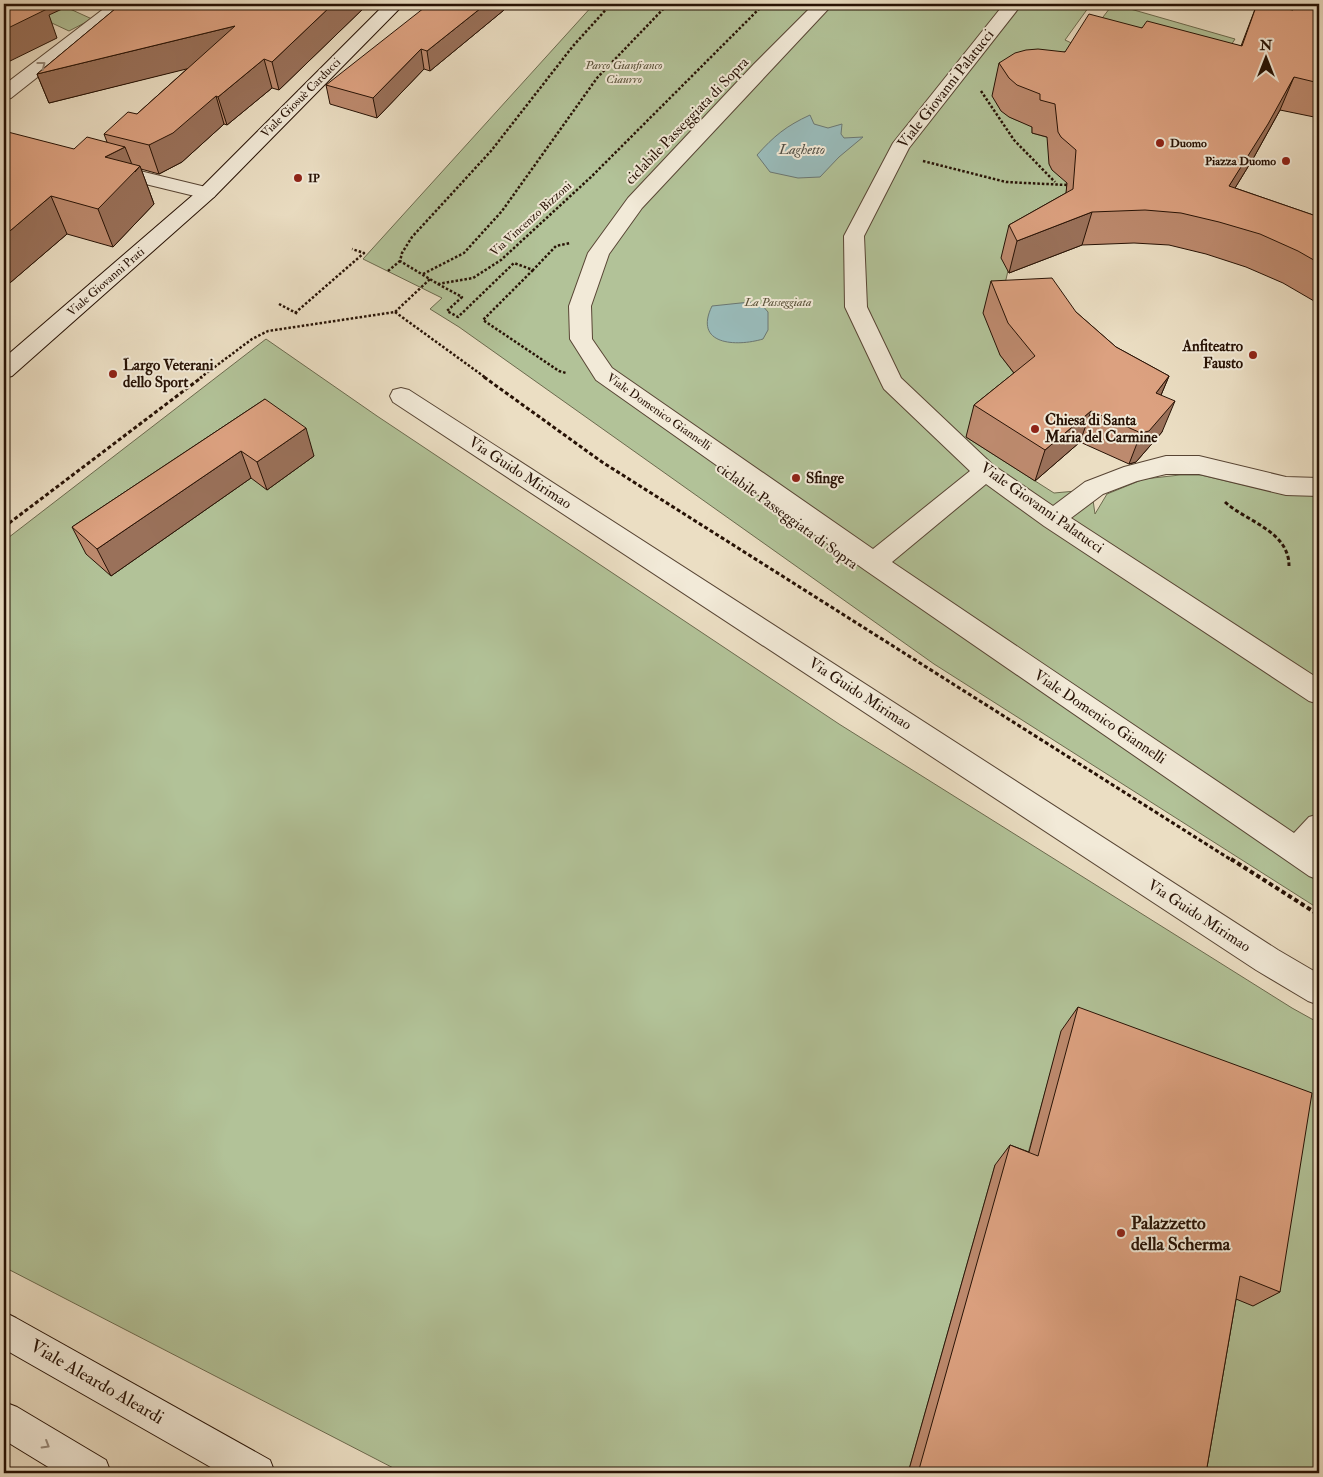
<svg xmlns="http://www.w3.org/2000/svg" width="1323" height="1477" font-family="'IM FELL Double Pica',serif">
	<rect width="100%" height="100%" fill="#ebdec3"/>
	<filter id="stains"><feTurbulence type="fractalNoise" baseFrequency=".004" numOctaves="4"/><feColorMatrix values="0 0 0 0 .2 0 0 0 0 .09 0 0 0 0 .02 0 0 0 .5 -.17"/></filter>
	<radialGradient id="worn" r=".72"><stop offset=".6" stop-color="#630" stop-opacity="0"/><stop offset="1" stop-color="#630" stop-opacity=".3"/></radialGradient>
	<g fill="#b2c298" stroke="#6c6a4e">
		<polygon points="11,4 59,4 92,19 69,31"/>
		<path d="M594,4H1091L1065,40L1080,47L997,104C1005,118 1018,121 1032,125V133L1060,141L1067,180L1066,199L1010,262L1004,288L1000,355L1025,388L966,437L1054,493L1076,491L1093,500L1095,514L1107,494L1144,479L1180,475H1201L1282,494L1319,495V909L934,664L459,327L430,309L442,298L363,259Z"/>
		<polygon points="1113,4 1235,39 1214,71 1090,34"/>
		<polygon points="266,339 377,416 839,724 1292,1008 1319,1023 1319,1473 1182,1473 1062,1031 1022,1175 995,1165 908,1473 403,1473 4,1267 4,541"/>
	</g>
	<g fill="#99bbba" stroke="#6b7772">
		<path d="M810,115L814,124L828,128L842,124L841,134L844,138L863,137L839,157L820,177L798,178L770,172L757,155C774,136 786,126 810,115Z"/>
		<path d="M750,302L762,305L768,312V330L763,339C736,347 693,345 712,306Z"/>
	</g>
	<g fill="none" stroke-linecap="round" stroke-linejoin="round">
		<defs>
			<g id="street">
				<polygon points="110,4 130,4 11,98 4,100 4,85"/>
				<polygon points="814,4 833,4 642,208 609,254 591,306 592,339 612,368 873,549 970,471 884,389 881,383 845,307 844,236 893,143 1004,4 1022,4 909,148 864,236 867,307 901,378 993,465 1053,506 1085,482 1124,467 1166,456 1199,456 1286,477 1319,478 1319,496 1286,495 1199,474 1166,474 1137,481 1103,494 1071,518 1319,679 1319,704 1309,701 1044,526 986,484 892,562 1294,833 1309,817 1319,814 1319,846 1317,849 1319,851 1319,880 1309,876 865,570 596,380 570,339 569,306 588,253 628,198 754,64"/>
				<polygon points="107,163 214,189 217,193 214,197 207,199 100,173 97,169 100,165"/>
				<polygon points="401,388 409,390 1278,950 1319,974 1319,1005 1308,1001 1256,970 393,402 390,396 393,390"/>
			</g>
			<g id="secondary">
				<polygon points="385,4 404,4 214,197 12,376 4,378 4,358 200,189"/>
				<polygon points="4,1312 16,1318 270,1460 275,1473 221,1473 4,1349"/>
				<polygon points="4,1402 17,1407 106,1460 111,1473 58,1473 4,1440"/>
			</g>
		</defs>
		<use href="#street" stroke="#584534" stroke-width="2"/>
		<use href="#secondary" stroke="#271205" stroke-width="2"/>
		<g stroke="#271205" stroke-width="2.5" stroke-dasharray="2.5 2" stroke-linecap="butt">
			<polyline points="611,4 573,46 491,151 412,237 402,253 400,261 438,284 473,278 501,260 591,177 764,4"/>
			<polyline points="981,91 1014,140 1055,182"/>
			<polyline points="923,161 1006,182 1067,185"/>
			<polyline points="533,270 483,320 559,371 566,373"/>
			<polyline points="388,271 400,261"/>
			<polyline points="423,274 464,253 502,211 597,78 668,4"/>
			<polyline points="438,284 462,297 447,311 458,317 514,263 533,270 556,246 570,243"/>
			<polyline points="279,304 298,314"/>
			<polyline points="395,312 486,378"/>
			<polyline points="295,313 364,253 352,249"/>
			<polyline points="200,378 252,339 268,331 395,312 430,279"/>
		</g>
		<g stroke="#271205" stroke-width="3" stroke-dasharray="4 2.5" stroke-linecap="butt">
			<polyline points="484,377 602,462 1233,861"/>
			<path d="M1225,502C1247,522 1289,531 1289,566"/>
			<polyline points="4,527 202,377"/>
		</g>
		<polyline stroke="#271205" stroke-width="4" stroke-dasharray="4.5 3" stroke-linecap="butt" points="1231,859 1319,915"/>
		<use href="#street" fill="#f2ead8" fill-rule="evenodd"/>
		<use href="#secondary" fill="#f2ead8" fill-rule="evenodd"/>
	</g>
	<g fill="#bd8a6e" stroke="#271205">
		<polygon points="121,4 368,4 279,90 272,88 227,125 224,124 182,162 159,174 141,169 154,204 113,247 67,234 4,288 74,149 107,142 104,134 137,114 188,68 49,103 37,74"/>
		<polygon points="1257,4 1276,7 1275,4 1319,4 1319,118 1280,110 1254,157 1235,188 1319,217 1319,298 1314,301 1283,283 1246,267 1206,254 1169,245 1134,243 1082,245 1009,273 1001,258 1009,225 1066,193 1067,183 1052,170 1049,164 1047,137 1032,133 1032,127 1009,117 1001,111 992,96 999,63 1065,52 1142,28 1241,46"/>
		<polygon points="504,10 430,71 424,69 377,118 330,104 326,85"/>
		<polygon points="991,281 1076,312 1116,347 1169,376 1161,395 1162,432 1136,462 1129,464 1080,442 1035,481 966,437 974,405 1014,373 1000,355 983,313"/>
		<polygon points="265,399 314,456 267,490 251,478 111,576 86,554 72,527"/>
		<polygon points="1078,1007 1280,1292 1253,1306 1236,1299 1206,1473 908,1473 995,1165 1010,1145 1029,1152 1061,1031"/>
	</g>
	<g fill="#9a715a" stroke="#271205">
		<polygon points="26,4 73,4 49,15 57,38 4,64 4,30"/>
		<polygon points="333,4 368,4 279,90 272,62"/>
		<polygon points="486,4 504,4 504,10 430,71 427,51"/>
		<polygon points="235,26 243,55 49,103 37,74"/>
		<polygon points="421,49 424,69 377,118 373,98"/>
		<polygon points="264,59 272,88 227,125 218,97"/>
		<polygon points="1294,77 1280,110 1254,157 1216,219 1229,186"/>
		<polygon points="216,96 224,124 182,162 159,174 149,145"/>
		<polygon points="125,147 135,172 140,166 154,204 113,247 98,209 105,157"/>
		<polygon points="51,196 67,234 4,288 4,236"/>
		<polygon points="1092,212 1082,245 1009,273 1017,241"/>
		<polygon points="1319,290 1319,298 1314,301"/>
		<polygon points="1169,376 1156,407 1156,393"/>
		<polygon points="1175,401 1162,432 1136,462 1129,464 1141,433"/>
		<polygon points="1091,411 1080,442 1035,481 1045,450"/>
		<polygon points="306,428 314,456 267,490 257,462"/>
		<polygon points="241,451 251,478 111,576 97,549"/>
	</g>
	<g fill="#dca180" stroke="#271205">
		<polygon points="4,4 38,4 47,9 4,30"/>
		<polygon points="121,4 333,4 272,62 264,59 218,97 216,96 173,133 149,145 104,134 128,112 137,114 235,26 37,74"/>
		<polygon points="429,4 486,4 427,51 421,49 373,98 326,85"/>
		<polygon points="1257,4 1293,10 1292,4 1319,4 1319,83 1294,77 1268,124 1229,186 1319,217 1319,263 1298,251 1260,234 1219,222 1181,213 1145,210 1092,212 1017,241 1009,225 1073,189 1076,150 1061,137 1058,132 1055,104 1040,100 1040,94 1017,85 1009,78 999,63 1015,53 1026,50 1038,49 1065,52 1089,14 1142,28 1147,21 1242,46"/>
		<polygon points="4,131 74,149 87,137 125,147 105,157 140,166 98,209 51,196 4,236"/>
		<polygon points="1052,278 1076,312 1116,347 1169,376 1156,393 1175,401 1149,431 1141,433 1091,411 1045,450 974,405 1035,356 1008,323 991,281"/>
		<polygon points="265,399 306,428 257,462 241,451 97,549 72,527"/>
		<polygon points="1078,1007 1312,1093 1280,1292 1240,1276 1206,1473 918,1473 1010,1145 1038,1156"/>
	</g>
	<defs><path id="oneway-chevron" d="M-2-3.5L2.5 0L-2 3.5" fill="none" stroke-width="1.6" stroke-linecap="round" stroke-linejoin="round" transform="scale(1.25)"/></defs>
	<g stroke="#978979">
		<use href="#oneway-chevron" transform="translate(42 65) rotate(-38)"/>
		<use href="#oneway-chevron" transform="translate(46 1445) rotate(31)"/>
	</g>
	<g fill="#8f2418" stroke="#f2ead8" stroke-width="2">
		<circle cx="1160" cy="143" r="5"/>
		<circle cx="1286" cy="161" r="5"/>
		<circle cx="298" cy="178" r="5"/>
		<circle cx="1253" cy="355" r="5"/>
		<circle cx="113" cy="374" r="5"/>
		<circle cx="1035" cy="429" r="5"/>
		<circle cx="796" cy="478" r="5"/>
		<circle cx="1121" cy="1233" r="5"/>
	</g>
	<g text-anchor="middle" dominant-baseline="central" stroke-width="4" stroke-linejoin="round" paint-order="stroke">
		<g font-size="12" font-style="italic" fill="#585038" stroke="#f2ead8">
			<text x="624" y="65">Parco Gianfranco<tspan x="624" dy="14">Ciaurro</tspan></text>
			<text x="778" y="302">La Passeggiata</text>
		</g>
		<g font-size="12" fill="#271205" stroke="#f2ead8">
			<text transform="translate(301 98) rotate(-45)">Viale Giosuè Carducci</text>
			<text transform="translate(531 219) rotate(-42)">Via Vincenzo Bizzoni</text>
			<text transform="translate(106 282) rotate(-41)">Viale Giovanni Prati</text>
			<text transform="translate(659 412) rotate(35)">Viale Domenico Giannelli</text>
		</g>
		<g font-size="12" font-weight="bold" fill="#271205" stroke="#f2ead8" text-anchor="start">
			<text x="1170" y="143">Duomo</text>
			<text x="1276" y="161" text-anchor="end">Piazza Duomo</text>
			<text x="308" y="178">IP</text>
		</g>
		<g font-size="14" font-style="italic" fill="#4f4d44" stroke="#f2ead8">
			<text x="802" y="149">Laghetto</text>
		</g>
		<g font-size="15" fill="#271205" stroke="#f2ead8">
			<text transform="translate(946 89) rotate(-52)">Viale Giovanni Palatucci</text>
			<text transform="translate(687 121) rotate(-46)">ciclabile Passeggiata di Sopra</text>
			<text transform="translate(520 473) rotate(33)">Via Guido Mirimao</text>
			<text transform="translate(1042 508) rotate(35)">Viale Giovanni Palatucci</text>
			<text transform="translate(787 516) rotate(36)">ciclabile Passeggiata di Sopra</text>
			<text transform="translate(860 694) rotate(33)">Via Guido Mirimao</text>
			<text transform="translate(1100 717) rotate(34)">Viale Domenico Giannelli</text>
			<text transform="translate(1199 916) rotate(33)">Via Guido Mirimao</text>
		</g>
		<g font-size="15" font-weight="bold" fill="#271205" stroke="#f2ead8" text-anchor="start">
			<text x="1243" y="346" text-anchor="end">Anfiteatro<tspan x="1243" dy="17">Fausto</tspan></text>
			<text x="123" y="365">Largo Veterani<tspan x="123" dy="17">dello Sport</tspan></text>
			<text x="1045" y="420">Chiesa di Santa<tspan x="1045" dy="17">Maria del Carmine</tspan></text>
			<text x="806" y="478">Sfinge</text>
		</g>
		<g font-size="18" font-weight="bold" fill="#271205" stroke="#f2ead8" text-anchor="start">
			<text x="1131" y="1223">Palazzetto<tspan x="1131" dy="21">della Scherma</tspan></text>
		</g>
		<g font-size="18" fill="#271205" stroke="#f2ead8">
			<text transform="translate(97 1382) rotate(30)">Viale Aleardo Aleardi</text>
		</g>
	</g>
	<rect width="1323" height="1477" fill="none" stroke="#ebdec3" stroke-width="20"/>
	<rect x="5" y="5" width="1313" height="1467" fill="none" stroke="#271205" stroke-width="2.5"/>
	<rect x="10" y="10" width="1303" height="1457" fill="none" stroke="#271205"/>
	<g transform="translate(1266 58)" stroke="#f2ead8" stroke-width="4" paint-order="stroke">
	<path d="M0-4L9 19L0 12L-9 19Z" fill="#271205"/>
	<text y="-8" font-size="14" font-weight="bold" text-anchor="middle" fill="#271205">N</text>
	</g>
	<rect width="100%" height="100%" filter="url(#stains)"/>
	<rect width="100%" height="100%" fill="url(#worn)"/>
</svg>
